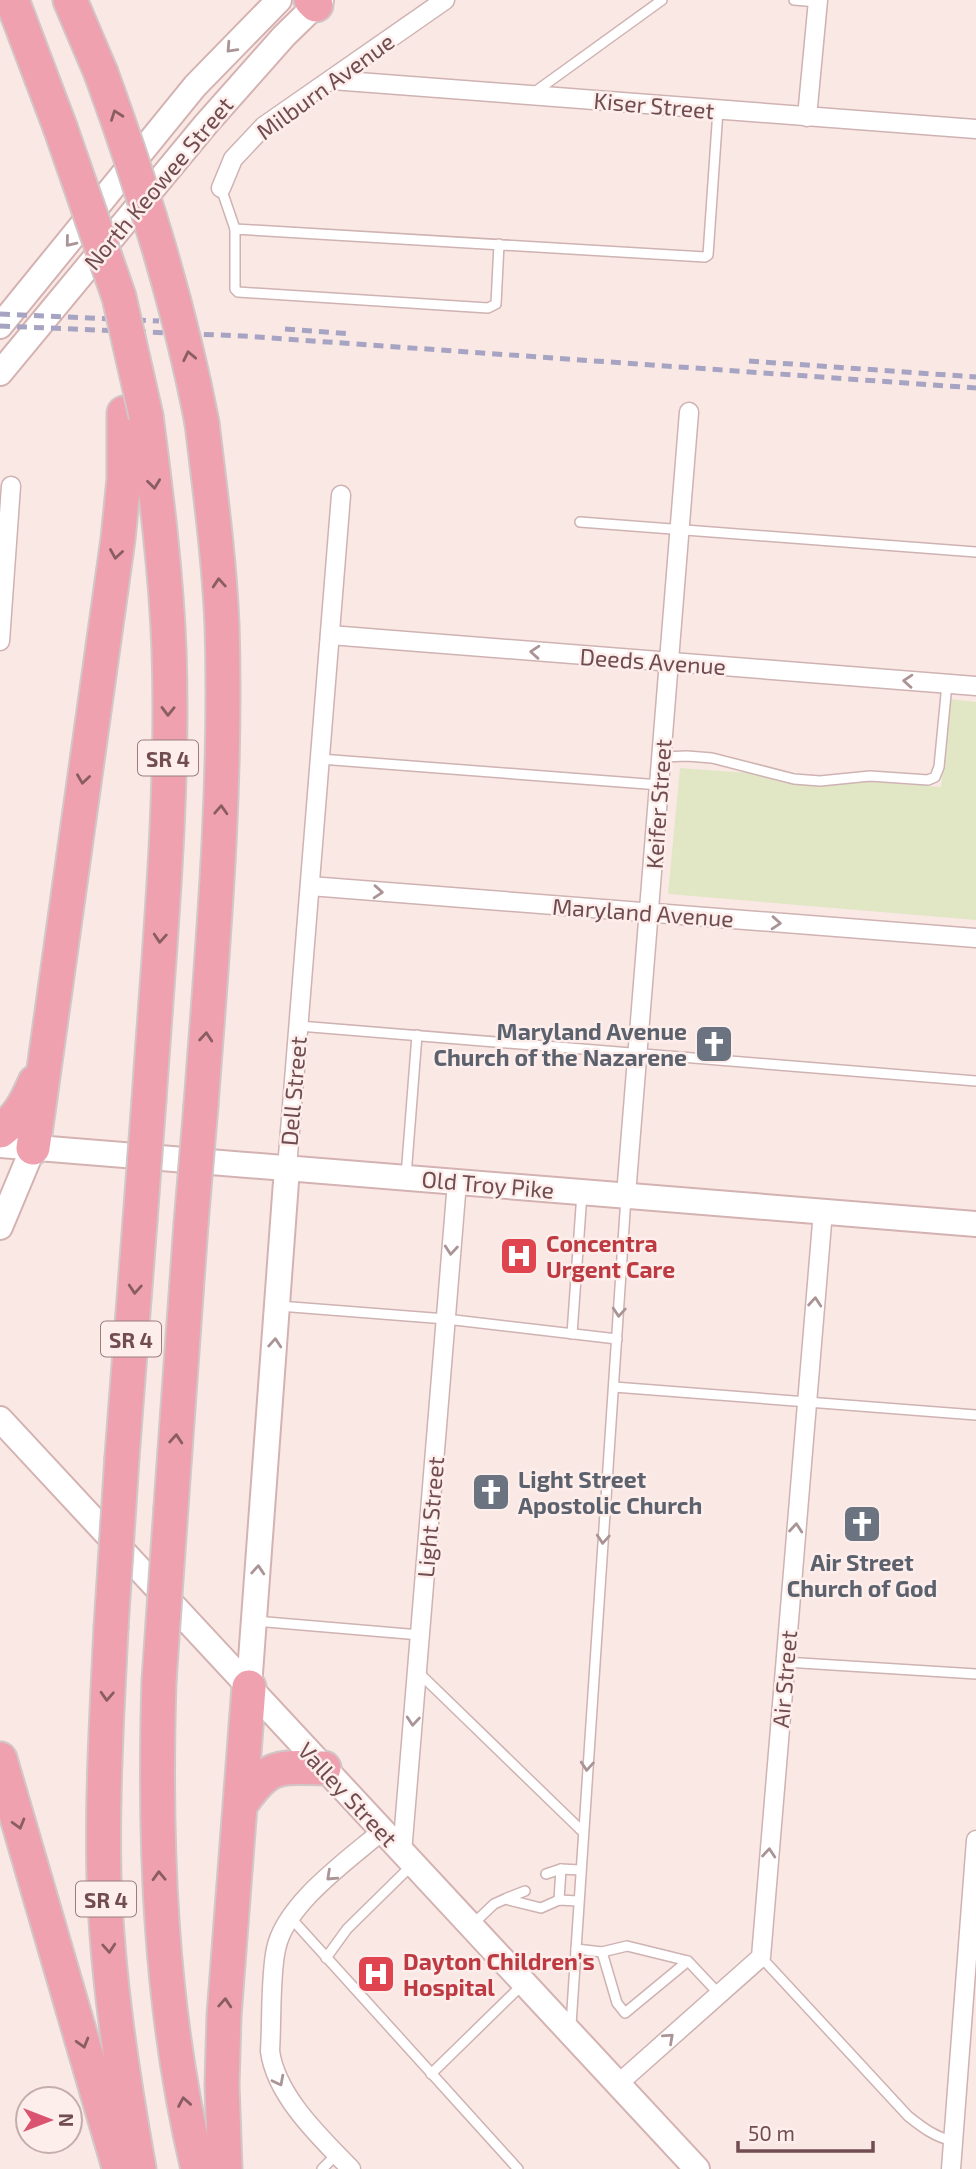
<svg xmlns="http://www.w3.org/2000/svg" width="976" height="2169" font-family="'Exo 2',sans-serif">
	<rect width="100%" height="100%" fill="#fae8e5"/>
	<polygon fill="#e1e7c5" points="950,699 976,702 976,920 668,894 680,768 941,787"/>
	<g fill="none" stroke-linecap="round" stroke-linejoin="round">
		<defs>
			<g id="service">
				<polyline points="794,0 818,2"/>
				<polyline points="532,94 662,0"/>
				<polyline points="221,188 235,229"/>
				<polyline points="499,244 496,304 488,308 238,292 235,289 235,229 705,257 708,255 718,110"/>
				<polyline points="580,522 976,552"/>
				<polyline points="662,757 687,756 712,758 794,779 820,781 870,776 928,780 935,777 939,767 947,684"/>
				<polyline points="320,759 660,785"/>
				<polyline points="299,1026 976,1081"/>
				<polyline points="406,1176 417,1035"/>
				<polyline points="279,1306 446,1319 617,1339"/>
				<polyline points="572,1334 582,1193"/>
				<polyline points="614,1387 976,1415"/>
				<polyline points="255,1621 420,1635"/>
				<polyline points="785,1662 976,1674"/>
				<polyline points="418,1672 583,1832"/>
				<polyline points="546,1874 561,1869 580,1870"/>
				<polyline points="507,1898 525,1891"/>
				<polyline points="559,1900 561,1869"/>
				<polyline points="290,1917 518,2169"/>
				<polyline points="472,1925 494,1904 505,1899 541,1908 559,1900 578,1901"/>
				<polyline points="576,1949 602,1952"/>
				<path d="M761,1957L908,2116C923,2128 935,2137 953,2141"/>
				<polyline points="326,1958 347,1929 412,1865"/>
				<polyline points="688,1961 627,1946 602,1952 617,2003 625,2013 688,1961 719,1994"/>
				<polyline points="571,2025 626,1197"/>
				<polyline points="431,2074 523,1984"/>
				<polyline points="322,2169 337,2154"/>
			</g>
			<g id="minor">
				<polyline points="332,80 976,129"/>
				<polyline points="807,117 818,0"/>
				<polyline points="221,188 233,159 264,126 445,0"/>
				<polyline points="330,635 976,686"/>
				<polyline points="0,641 11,486"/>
				<polyline points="310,886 976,938"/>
				<polyline points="287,1168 341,495"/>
				<polyline points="626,1195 689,412"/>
				<polyline points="402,1853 457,1182"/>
				<polyline points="618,2084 761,1957 823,1211"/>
				<path d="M351,2169C320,2137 276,2096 270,2051C272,2021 270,1977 276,1949C285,1904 348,1860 382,1831"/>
				<polyline points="951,2169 976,1840"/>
			</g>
			<g id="secondary">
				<polyline points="0,326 195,86 279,0"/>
				<polyline points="0,373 206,124 284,36 321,0"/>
				<polyline points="0,1145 976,1224"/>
				<polyline points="0,1227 33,1148"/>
				<polyline points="0,1419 697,2169"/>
				<polyline points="249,1687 287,1168"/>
			</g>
			<g id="motorway">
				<polyline points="12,0 60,127"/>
				<polyline points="70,0 101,73"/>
				<polyline points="311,0 316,5"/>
				<path d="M146,416C156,493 166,571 169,649C174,799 159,950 149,1100"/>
				<path d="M201,1105C213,945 227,785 222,624C219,557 210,490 202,423"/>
				<path d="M0,1131C18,1118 26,1103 35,1082"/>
				<polyline points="33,1148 118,539 124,479 124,413"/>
				<polyline points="122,1457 140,1221"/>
				<polyline points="171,1507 191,1224"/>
				<path d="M111,1628C107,1711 102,1794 104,1878C107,1976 122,2073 139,2169"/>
				<path d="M159,1681C154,1845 160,2009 198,2169"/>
				<polyline points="0,1759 118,2164 121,2169"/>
				<path d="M241,1804C269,1764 276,1767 324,1768"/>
				<polyline points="225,2169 222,2085 224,2016 249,1687"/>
			</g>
		</defs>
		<use href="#service" stroke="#cfb2b2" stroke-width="12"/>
		<use href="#minor" stroke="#cfb2b2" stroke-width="21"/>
		<use href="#secondary" stroke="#d4b2b2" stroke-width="28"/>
		<use href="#motorway" stroke="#d2c6c7" stroke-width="37"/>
		<use href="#service" stroke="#fff" stroke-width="9"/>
		<use href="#minor" stroke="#fff" stroke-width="18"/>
		<use href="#secondary" stroke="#fff" stroke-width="24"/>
		<use href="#motorway" stroke="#efa1af" stroke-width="33"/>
		<g stroke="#a7a4c3" stroke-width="5" stroke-dasharray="10 7" stroke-linecap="butt">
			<polyline points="0,314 159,321"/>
			<polyline points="0,326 243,336 976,388"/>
			<polyline points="285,329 351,334"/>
			<polyline points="749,361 976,377"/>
		</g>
		<defs>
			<g id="motorway-bridge">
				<path d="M101,73C143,188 179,303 202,423"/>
				<polyline points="60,127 119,297 146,416"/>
				<polyline points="140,1221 149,1100"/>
				<polyline points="191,1224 201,1105"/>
				<polyline points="111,1628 122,1457"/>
				<polyline points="159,1681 171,1507"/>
			</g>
		</defs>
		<use href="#motorway-bridge" stroke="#d2c6c7" stroke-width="37" stroke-linecap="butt"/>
		<use href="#motorway-bridge" stroke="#efa1af" stroke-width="33"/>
	</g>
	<defs><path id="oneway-chevron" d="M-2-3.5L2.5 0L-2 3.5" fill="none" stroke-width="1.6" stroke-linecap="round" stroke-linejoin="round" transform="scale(1.75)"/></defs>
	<g stroke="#aa9496">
		<use href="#oneway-chevron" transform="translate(231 48) rotate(133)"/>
		<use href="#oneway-chevron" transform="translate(70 242) rotate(129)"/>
		<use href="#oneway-chevron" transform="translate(535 652) rotate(-176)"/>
		<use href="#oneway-chevron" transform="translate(908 681) rotate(-176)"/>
		<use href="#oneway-chevron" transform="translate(378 892) rotate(4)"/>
		<use href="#oneway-chevron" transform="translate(776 923) rotate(4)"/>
		<use href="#oneway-chevron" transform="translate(451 1250) rotate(95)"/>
		<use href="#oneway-chevron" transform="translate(815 1302) rotate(-85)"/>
		<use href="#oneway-chevron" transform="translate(619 1312) rotate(94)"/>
		<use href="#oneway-chevron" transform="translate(275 1343) rotate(-86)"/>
		<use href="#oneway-chevron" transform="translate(796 1528) rotate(-85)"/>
		<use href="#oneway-chevron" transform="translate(603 1539) rotate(94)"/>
		<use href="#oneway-chevron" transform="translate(258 1570) rotate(-86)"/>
		<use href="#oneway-chevron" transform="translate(413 1721) rotate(95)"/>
		<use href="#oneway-chevron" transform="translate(587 1766) rotate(94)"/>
		<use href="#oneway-chevron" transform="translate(769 1853) rotate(-85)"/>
		<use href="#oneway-chevron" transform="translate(331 1876) rotate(137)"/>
		<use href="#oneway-chevron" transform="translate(669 2038) rotate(-42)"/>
		<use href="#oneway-chevron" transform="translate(279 2081) rotate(63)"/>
	</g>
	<g stroke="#8a5d63">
		<use href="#oneway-chevron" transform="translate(116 115) rotate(-110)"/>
		<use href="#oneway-chevron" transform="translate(189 356) rotate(-102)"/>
		<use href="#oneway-chevron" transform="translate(154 484) rotate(83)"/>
		<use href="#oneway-chevron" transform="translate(116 554) rotate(99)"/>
		<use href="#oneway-chevron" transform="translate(219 583) rotate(-94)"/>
		<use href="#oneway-chevron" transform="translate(168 711) rotate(91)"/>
		<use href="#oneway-chevron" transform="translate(83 779) rotate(98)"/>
		<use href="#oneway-chevron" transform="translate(221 810) rotate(-87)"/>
		<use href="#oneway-chevron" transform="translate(160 938) rotate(94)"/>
		<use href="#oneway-chevron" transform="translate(206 1037) rotate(-85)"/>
		<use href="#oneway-chevron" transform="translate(135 1289) rotate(94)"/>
		<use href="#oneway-chevron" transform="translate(176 1439) rotate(-86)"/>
		<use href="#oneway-chevron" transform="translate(107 1696) rotate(93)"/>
		<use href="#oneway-chevron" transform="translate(19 1824) rotate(74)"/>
		<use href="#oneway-chevron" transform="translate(159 1876) rotate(-92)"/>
		<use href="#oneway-chevron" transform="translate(109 1948) rotate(86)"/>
		<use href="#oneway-chevron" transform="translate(225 2003) rotate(-86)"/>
		<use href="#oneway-chevron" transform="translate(83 2043) rotate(74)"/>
		<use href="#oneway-chevron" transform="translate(184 2102) rotate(-100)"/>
	</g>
	<defs>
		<symbol id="church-square" viewBox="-11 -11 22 22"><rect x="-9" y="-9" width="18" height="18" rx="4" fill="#6b7280" stroke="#fdeeeb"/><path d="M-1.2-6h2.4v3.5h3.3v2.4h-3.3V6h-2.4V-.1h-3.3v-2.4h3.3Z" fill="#fff"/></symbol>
		<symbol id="hospital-square" viewBox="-11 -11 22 22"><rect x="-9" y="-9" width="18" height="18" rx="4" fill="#e0444e" stroke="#fdeeeb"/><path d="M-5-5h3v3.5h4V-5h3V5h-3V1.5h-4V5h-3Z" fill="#fff"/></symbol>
	</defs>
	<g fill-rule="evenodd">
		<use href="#church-square" x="692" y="1022" width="44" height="44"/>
		<use href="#hospital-square" x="497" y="1234" width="44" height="44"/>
		<use href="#church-square" x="469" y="1470" width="44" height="44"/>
		<use href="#church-square" x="840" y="1502" width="44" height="44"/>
		<use href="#hospital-square" x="354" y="1952" width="44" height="44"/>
	</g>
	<g text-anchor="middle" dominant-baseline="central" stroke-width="5" stroke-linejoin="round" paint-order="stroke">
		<g fill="#fdeeeb" stroke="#9b7d7e" stroke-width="2">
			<rect x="138" y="740.5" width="60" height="35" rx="5"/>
			<rect x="101" y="1321.5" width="60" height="35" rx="5"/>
			<rect x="76" y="1881.5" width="60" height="35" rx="5"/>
		</g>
		<g font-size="21" font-weight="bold" fill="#714c50">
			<text x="168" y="758">SR 4</text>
			<text x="131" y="1339">SR 4</text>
			<text x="106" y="1899">SR 4</text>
		</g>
		<g font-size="23" fill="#714c50" stroke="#fdeeeb">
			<text transform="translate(325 86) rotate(-36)">Milburn Avenue</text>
			<text transform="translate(654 105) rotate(5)">Kiser Street</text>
			<text transform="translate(158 183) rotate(-50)">North Keowee Street</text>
			<text transform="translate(653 661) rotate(4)">Deeds Avenue</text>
			<text transform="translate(658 804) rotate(-86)">Keifer Street</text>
			<text transform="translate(643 912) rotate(4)">Maryland Avenue</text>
			<text transform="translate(293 1091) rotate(-85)">Dell Street</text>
			<text transform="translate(488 1184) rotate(5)">Old Troy Pike</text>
			<text transform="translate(430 1517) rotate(-85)">Light Street</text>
			<text transform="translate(784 1679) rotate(-85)">Air Street</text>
			<text transform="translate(348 1794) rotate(47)">Valley Street</text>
		</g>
		<g font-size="23" font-weight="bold" fill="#5b616d" stroke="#fdeeeb" text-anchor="end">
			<text x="687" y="1031">Maryland Avenue<tspan x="687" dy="26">Church of the Nazarene</tspan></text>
			<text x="518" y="1479" text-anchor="start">Light Street<tspan x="518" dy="26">Apostolic Church</tspan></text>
			<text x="862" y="1562" text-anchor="middle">Air Street<tspan x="862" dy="26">Church of God</tspan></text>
		</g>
		<g font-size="23" font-weight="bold" fill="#be3a42" stroke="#fdeeeb" text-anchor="start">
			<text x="546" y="1243">Concentra<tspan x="546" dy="26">Urgent Care</tspan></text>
			<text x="403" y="1961">Dayton Children’s<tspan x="403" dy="26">Hospital</tspan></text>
		</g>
	</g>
	<g transform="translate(49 2120) rotate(90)"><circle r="33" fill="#fdeeeb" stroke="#c5adad" stroke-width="2"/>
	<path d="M0-5L12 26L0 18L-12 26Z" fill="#da5472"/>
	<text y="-10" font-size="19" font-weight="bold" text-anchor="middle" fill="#714c50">N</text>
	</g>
	<path d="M738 2141v10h135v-10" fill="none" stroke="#714c50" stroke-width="3.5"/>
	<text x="748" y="2141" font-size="21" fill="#714c50" stroke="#fdeeeb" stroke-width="5" paint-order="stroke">50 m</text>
</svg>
